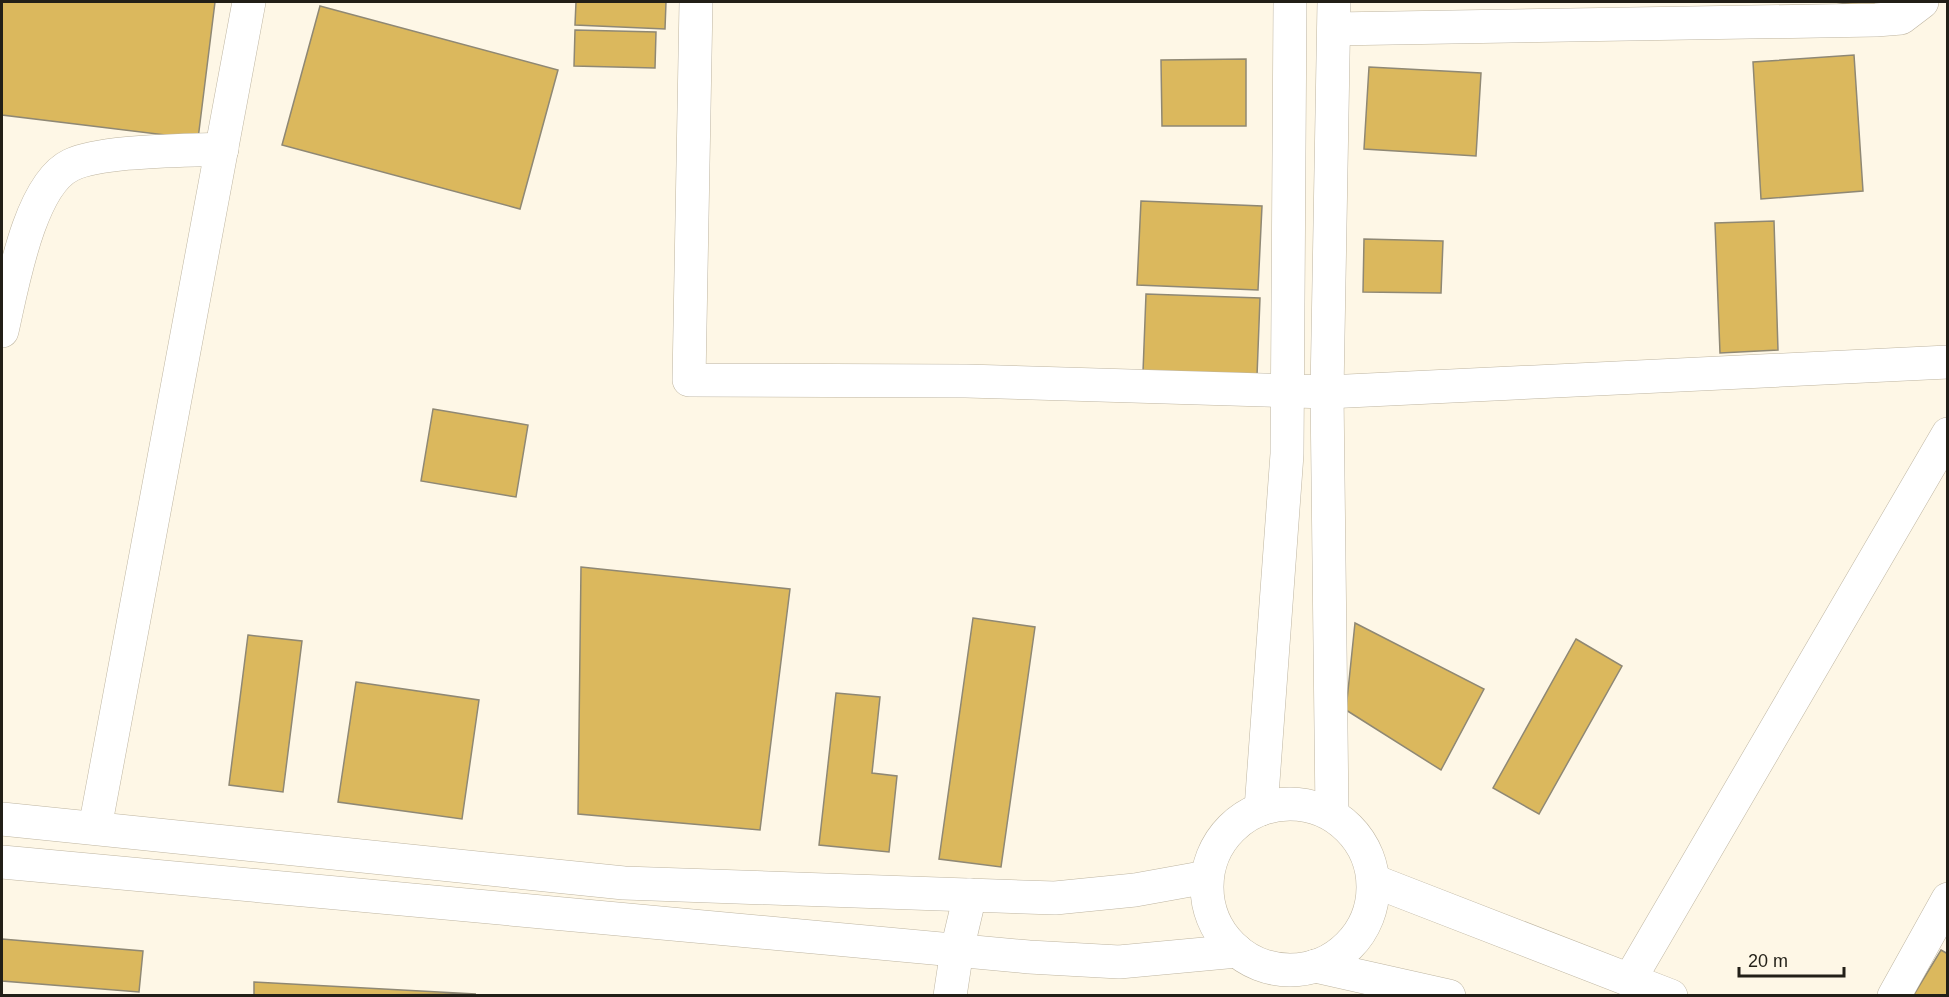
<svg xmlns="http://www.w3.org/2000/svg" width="1949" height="997" font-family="Helvetica,sans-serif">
	<rect width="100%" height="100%" fill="#fef7e6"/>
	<g fill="#dbb85d" stroke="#8f8874" stroke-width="1.5">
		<polygon points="2,2 215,2 198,139 2,115"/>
		<polygon points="576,2 666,2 665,29 575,25"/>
		<polygon points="1835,2 1899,2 1897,12"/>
		<polygon points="320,6 558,70 520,209 282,145"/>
		<polygon points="575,30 656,32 655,68 574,66"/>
		<polygon points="1854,55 1863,191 1761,199 1753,62"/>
		<polygon points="1246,59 1246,126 1162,126 1161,60"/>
		<polygon points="1369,67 1481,73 1476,156 1364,149"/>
		<polygon points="1141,201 1262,206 1258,290 1137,285"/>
		<polygon points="1774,221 1778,350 1720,353 1715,223"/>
		<polygon points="1364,239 1443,241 1441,293 1363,292"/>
		<polygon points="1146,294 1260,298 1257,376 1143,372"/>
		<polygon points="433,409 528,425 516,497 421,481"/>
		<polygon points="581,567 790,589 760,830 578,814"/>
		<polygon points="973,618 1035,627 1001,867 939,859"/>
		<polygon points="1355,623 1484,689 1441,770 1346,710"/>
		<polygon points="248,635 302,641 283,792 229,785"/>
		<polygon points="1576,639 1622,666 1539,814 1493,788"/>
		<polygon points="356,682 479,700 462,819 338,802"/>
		<polygon points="836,693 880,697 872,773 897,776 889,852 819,845"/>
		<polygon points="2,939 143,951 139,992 2,981"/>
		<polygon points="1941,950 1948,954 1948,996 1913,996"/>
		<polygon points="254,982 476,994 254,996"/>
	</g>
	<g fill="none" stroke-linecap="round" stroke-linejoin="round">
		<defs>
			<g id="minor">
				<polyline points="696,2 689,380 966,381 1327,392 1948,362"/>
				<polyline points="1334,29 1876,20 1901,18 1922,2"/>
				<path d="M2,331C12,288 29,185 71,165C103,150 184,151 222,149"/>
				<polyline points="1261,809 1287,454 1290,2"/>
				<polyline points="1332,814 1327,392 1334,2"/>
				<polyline points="95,828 249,2"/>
				<polyline points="1630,979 1948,434"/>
				<polyline points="950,996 957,950 970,895"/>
				<polyline points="1894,996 1948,899"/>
			</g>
			<g id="highway">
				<circle cx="1290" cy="887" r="83"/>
				<polyline points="2,819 624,883 1055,898 1135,890 1207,877"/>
				<polyline points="2,862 1029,957 1119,962 1237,951"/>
				<polyline points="1374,881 1671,996"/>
				<polyline points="1315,966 1449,996"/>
			</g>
		</defs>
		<use href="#minor" stroke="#beb5a1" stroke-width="34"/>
		<use href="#highway" stroke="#beb5a1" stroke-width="34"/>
		<use href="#minor" stroke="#fff" stroke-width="33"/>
		<use href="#highway" stroke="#fff" stroke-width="33"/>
	</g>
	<rect width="1949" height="997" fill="none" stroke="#221f17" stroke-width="6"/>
	<path d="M1739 967v9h105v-9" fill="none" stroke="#221f17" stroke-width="3"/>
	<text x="1748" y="967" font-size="18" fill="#221f17" stroke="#fef7e6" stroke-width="4.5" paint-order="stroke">20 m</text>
</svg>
